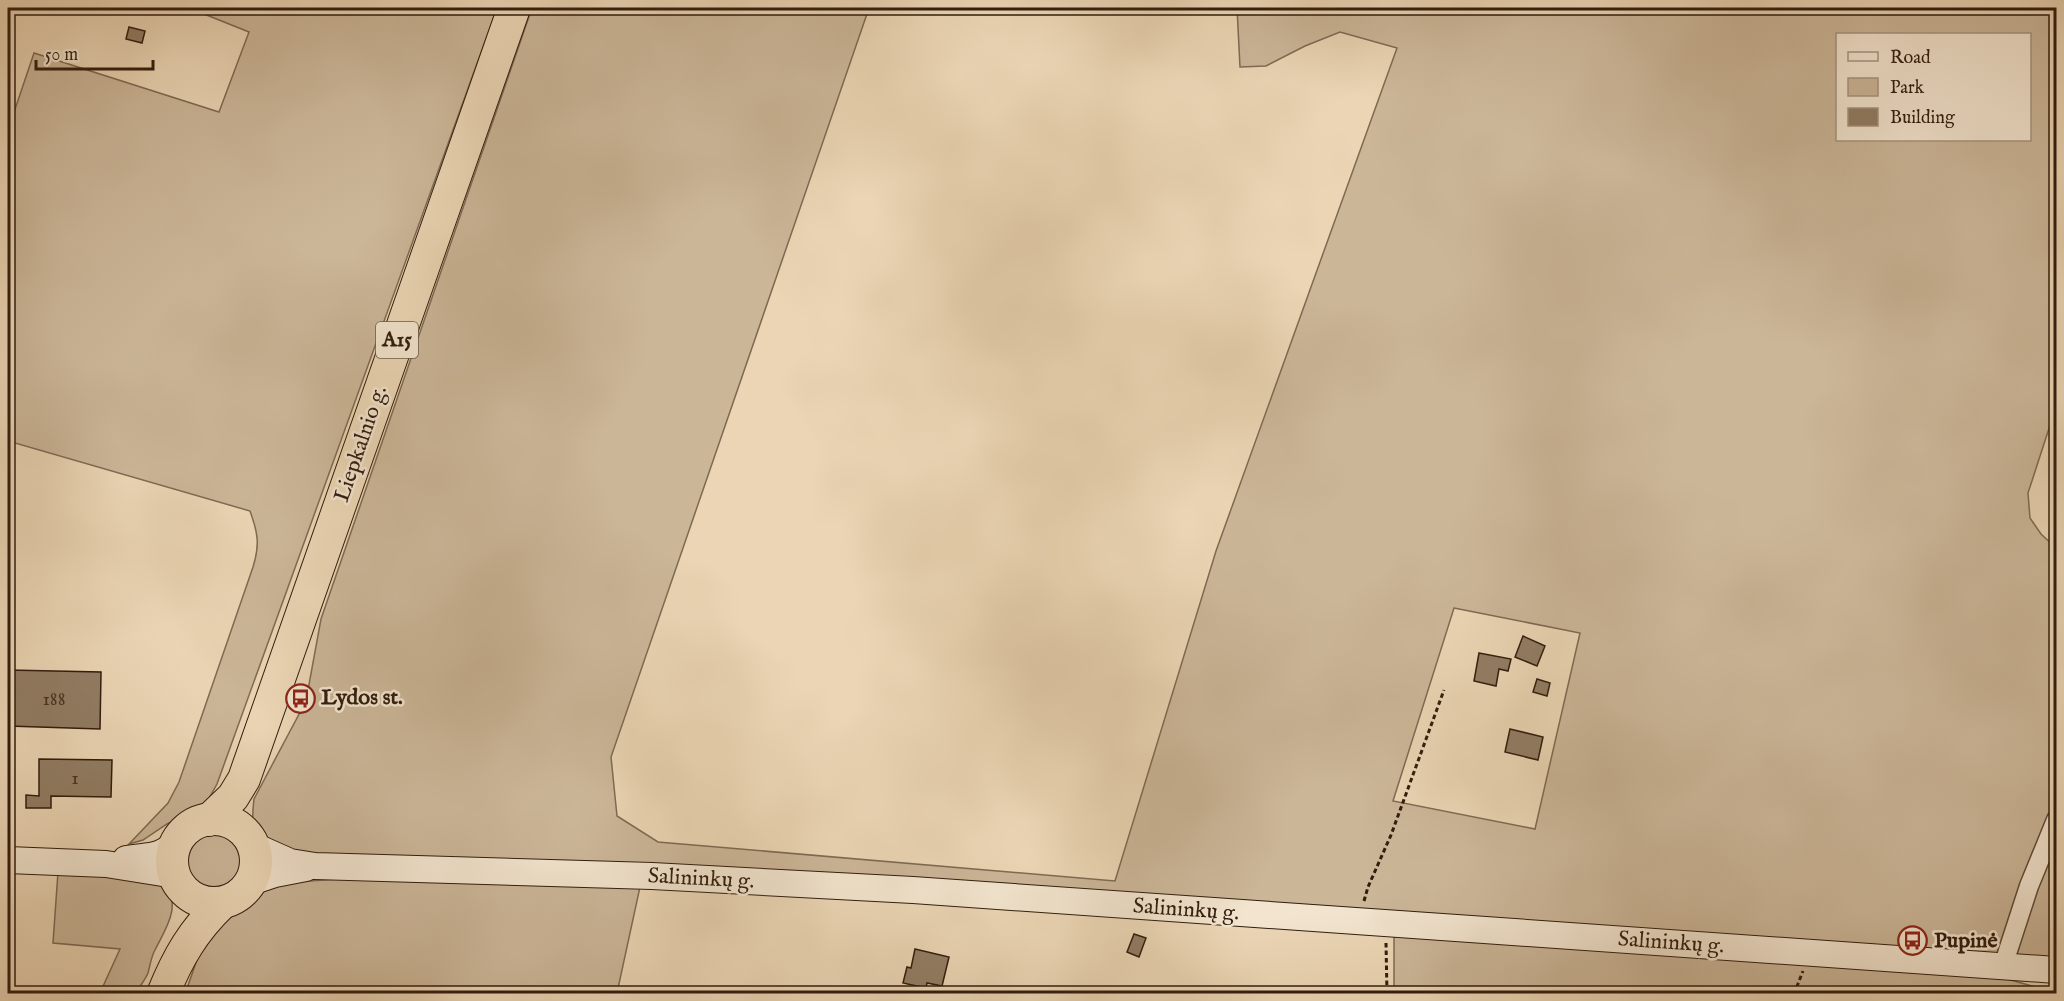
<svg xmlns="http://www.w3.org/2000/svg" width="2064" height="1001" font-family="'IM FELL English',serif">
	<rect width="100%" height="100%" fill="#ebd5b4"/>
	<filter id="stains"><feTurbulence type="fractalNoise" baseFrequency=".00333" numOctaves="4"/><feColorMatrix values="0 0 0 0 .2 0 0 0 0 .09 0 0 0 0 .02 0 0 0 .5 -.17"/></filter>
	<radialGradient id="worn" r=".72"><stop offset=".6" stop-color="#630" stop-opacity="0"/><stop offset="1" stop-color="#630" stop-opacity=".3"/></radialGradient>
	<g fill="#cbb698" stroke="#7e6a53" stroke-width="1.5" fill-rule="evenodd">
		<path d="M189,8H497L217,784L208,800L199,809L167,824L143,840L129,844L168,803L179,782L253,567C260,545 258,533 250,511L8,441V130L34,53L219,112L249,32Z"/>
		<path d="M532,8H845L853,11L854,8H869L611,757L617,816L658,842L1115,881L1216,551L1397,48L1340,32L1305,46L1266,66L1240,67L1237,8H2056V407L2028,493L2030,518L2041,534L2056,548V792L2054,797L2056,798V959L282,852C255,836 250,833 254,799L306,701L321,619ZM1838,34H2030V140H1838ZM1454,608L1580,633L1535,829L1393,801Z"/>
		<circle cx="215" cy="863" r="31"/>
		<path d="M58,872L163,882C183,905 166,928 155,950C151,957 150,966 148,973C145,980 140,986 136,993H100L120,949L53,943Z"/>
		<polygon points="350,878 640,887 617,993 185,994 199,954 224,915 243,903 256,892 284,883"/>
		<polygon points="1394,935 2004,978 2056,993 1394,993"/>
	</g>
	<g fill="#927d64" stroke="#311d0e" stroke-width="1.5">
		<polygon points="129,27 145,31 142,43 126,39"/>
		<polygon points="1523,636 1545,646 1537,666 1515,657"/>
		<polygon points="1479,653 1511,659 1508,671 1499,669 1496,686 1474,681"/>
		<polygon points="8,670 101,672 100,729 8,726"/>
		<polygon points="1537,679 1550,683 1547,696 1533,692"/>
		<polygon points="1510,729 1543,737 1538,760 1505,752"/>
		<polygon points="39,759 112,760 111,797 51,796 51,808 26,808 26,795 39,796"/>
		<polygon points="1134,934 1146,938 1139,957 1127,952"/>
		<polygon points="915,949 949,957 942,986 927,983 926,988 903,983 907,967 911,968"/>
	</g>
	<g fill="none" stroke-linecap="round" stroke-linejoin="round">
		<defs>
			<polyline id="minor" points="2003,966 2029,886 2056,820"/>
			<g id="secondary">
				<polyline points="254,846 290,862 315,866 652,876 913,890 2056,970"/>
				<path d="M126,859C150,855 159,859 178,841"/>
				<polyline points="8,860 106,864 175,875"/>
				<polyline points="251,882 275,874 306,868"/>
			</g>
			<g id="trunk">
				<circle cx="214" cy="861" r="42"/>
				<polyline points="209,820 233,797 244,779 514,8"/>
				<path d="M163,994C178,957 193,931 222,903"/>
			</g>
		</defs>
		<use href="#minor" stroke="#604b38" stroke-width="21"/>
		<use href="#secondary" stroke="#311d0e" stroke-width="28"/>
		<use href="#trunk" stroke="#311d0e" stroke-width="34"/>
		<g stroke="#311d0e" stroke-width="3" stroke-dasharray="4.5 3" stroke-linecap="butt">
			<polyline points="1364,901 1368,887 1391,835 1444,690"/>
			<polyline points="1386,943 1387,994"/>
			<polyline points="1794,994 1803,971"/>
		</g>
		<use href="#minor" stroke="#f2e4ce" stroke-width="18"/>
		<use href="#secondary" stroke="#f2e4ce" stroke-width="26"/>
		<use href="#trunk" stroke="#ebd5b4" stroke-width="32"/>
	</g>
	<defs>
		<symbol id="bus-ring" viewBox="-11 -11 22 22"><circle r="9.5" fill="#f2e4ce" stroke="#8f2418" stroke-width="1.5"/><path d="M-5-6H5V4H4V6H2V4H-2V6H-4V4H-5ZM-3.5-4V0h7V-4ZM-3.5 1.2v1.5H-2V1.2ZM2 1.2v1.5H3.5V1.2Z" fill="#8f2418"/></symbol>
	</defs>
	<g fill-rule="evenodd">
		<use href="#bus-ring" x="284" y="682" width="33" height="33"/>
		<use href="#bus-ring" x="1896" y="924" width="33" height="33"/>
	</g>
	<g text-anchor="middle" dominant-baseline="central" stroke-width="5" stroke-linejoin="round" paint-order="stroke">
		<g font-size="20" fill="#493524">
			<text x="54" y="699">188</text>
			<text x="75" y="778">1</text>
		</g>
		<rect fill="#f2e4ce" stroke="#6b5948" stroke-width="1.5" x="376" y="322" width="42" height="36" rx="4.5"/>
		<g font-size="21" font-weight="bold" fill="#311d0e">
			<text x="397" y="340">A15</text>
		</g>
		<g font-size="22" fill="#311d0e" stroke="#f2e4ce">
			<text transform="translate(361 444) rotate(-71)">Liepkalnio g.</text>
			<text transform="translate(701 879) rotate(3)">Salininkų g.</text>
			<text transform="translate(1186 910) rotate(4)">Salininkų g.</text>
			<text transform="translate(1671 943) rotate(4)">Salininkų g.</text>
		</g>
		<g font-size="22" font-weight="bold" fill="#311d0e" stroke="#f2e4ce" text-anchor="start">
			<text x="321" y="698">Lydos st.</text>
			<text x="1934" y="941">Pupinė</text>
		</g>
	</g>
	<rect width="2064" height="1001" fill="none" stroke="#ebd5b4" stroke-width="30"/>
	<rect x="9" y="9" width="2046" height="983" fill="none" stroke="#311d0e" stroke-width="3"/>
	<rect x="15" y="15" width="2034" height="971" fill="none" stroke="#311d0e" stroke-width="1.5"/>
	<rect x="1836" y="33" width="195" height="108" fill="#f2e4ce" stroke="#a59481" stroke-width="1.5"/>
	<rect x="1848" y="52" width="30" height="9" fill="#f2e4ce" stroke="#a59481" stroke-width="1.5"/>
	<text x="1890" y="63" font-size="18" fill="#311d0e">Road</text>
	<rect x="1848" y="78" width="30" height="18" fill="#cbb698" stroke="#a59481" stroke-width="1.5"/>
	<text x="1890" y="93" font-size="18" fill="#311d0e">Park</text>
	<rect x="1848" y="108" width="30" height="18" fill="#927d64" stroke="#a59481" stroke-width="1.5"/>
	<text x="1890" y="123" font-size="18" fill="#311d0e">Building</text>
	<path d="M36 60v9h117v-9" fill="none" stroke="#311d0e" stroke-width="3"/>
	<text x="45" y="60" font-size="18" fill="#311d0e" stroke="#f2e4ce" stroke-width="4.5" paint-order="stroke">50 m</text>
	<rect width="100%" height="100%" filter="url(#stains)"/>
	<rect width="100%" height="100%" fill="url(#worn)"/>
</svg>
